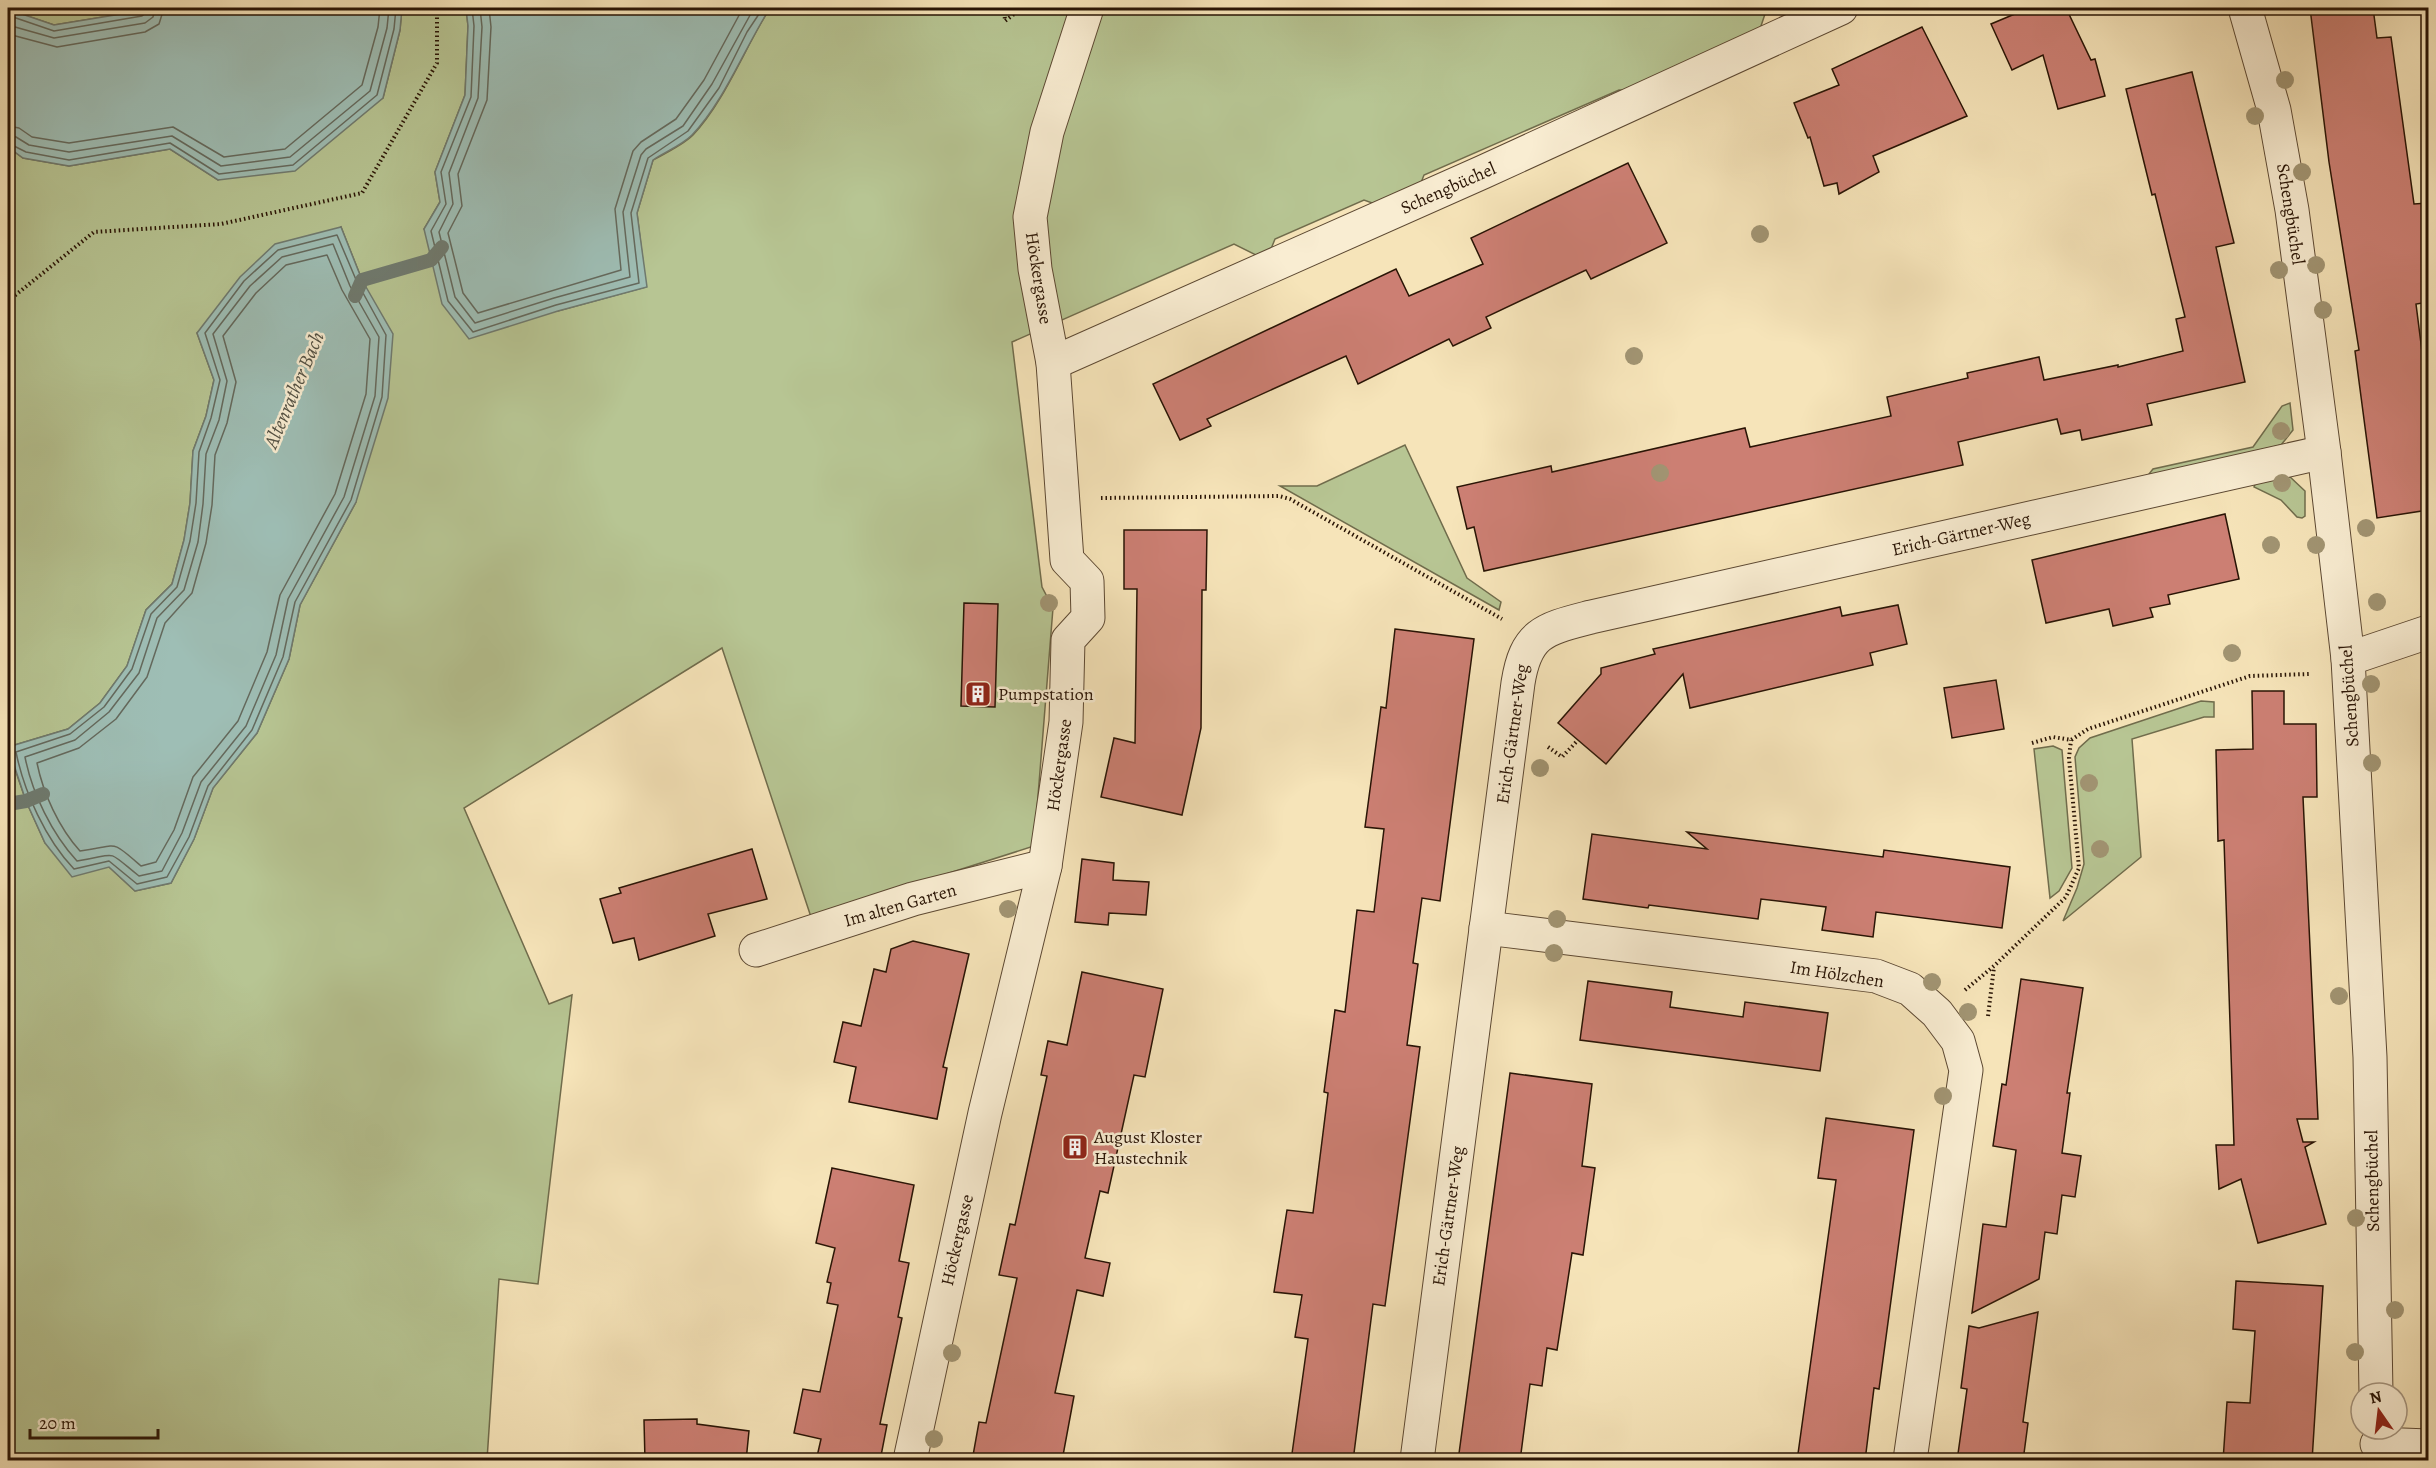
<svg xmlns="http://www.w3.org/2000/svg" width="2436" height="1468" font-family="Alegreya,serif">
	<rect width="100%" height="100%" fill="#f6e4b9"/>
	<filter id="stains"><feTurbulence type="fractalNoise" baseFrequency=".00333" numOctaves="4"/><feColorMatrix values="0 0 0 0 .2 0 0 0 0 .09 0 0 0 0 .02 0 0 0 .5 -.17"/></filter>
	<radialGradient id="worn" r=".72"><stop offset=".6" stop-color="#630" stop-opacity="0"/><stop offset="1" stop-color="#630" stop-opacity=".3"/></radialGradient>
	<g fill="#b7c593" stroke="#706c4c" stroke-width="1.5">
		<polygon points="8,8 158,8 54,25 13,11 8,12"/>
		<path d="M402,8H466L468,26L465,95L435,172L440,202L424,229L558,311L646,287L637,213L653,160C666,153 683,145 693,135C725,101 745,47 770,8H1767L1757,38L1642,91L1619,90L1424,175L1417,193L1386,208L1364,200L1275,239L1269,254L1262,258L1234,244L1012,342L1042,587L1053,608L1034,846L811,917L722,648L464,808L549,1004L572,995L538,1284L499,1279L487,1460H151L89,1456V1460H8V749L26,801L45,843L109,867L135,891L171,883L194,839L213,788L257,733L289,659L300,605L356,502L362,280L341,227L197,333L214,380L206,416L193,451L190,503L184,540L172,584L146,610L127,666L100,703L68,729L8,747V147L23,158L69,166L170,149L218,180L383,98L400,30Z"/>
		<polygon points="2290,403 2293,430 2281,445 2152,476 2149,474 2153,469 2253,447 2282,406"/>
		<polygon points="1405,445 1467,578 1501,602 1499,610 1280,486 1317,486"/>
		<polygon points="2288,475 2305,491 2305,516 2302,518 2297,517 2281,500 2254,487 2256,482"/>
		<polygon points="2201,701 2214,702 2214,717 2204,717 2132,739 2141,857 2063,921 2077,888 2084,864 2075,757 2079,748 2090,738"/>
		<polygon points="2053,746 2062,750 2072,868 2059,891 2050,898 2034,749"/>
	</g>
	<g fill="#9ebeb5" stroke="#6f7a6f" stroke-width="1.5">
		<polygon points="158,8 402,8 400,30 383,98 295,171 218,180 170,149 69,166 23,158 8,147 8,12 13,11 54,25"/>
		<path d="M466,8H770C745,47 724,102 692,135C682,145 665,152 653,160L637,213L647,287L558,311L469,339L442,304L424,229L440,202L435,172L465,95L468,26Z"/>
		<polygon points="341,227 362,280 393,334 388,398 356,502 300,605 289,659 257,733 213,788 194,839 171,883 135,891 109,867 72,877 45,843 26,801 8,747 68,729 100,703 127,666 146,610 172,584 184,540 190,503 193,451 206,416 214,380 197,333 240,277 275,244"/>
	</g>
	<g fill="none" stroke-linecap="round" stroke-linejoin="round">
		<g stroke="#64695d" stroke-width="1.5">
			<polyline points="472,8 474,26 471,97 441,172 446,204 431,231 448,301 473,332 556,305 639,283 631,213 648,158 688,131 719,88 747,32 763,8"/>
			<polyline points="480,8 482,27 478,98 449,173 453,204 439,232 455,297 475,323 554,298 630,277 623,212 641,155 646,149 683,126 712,84 754,8"/>
			<polyline points="489,8 491,27 487,100 458,174 462,206 448,233 463,293 478,313 621,270 615,209 633,151 641,142 676,119 704,80 743,8"/>
			<polyline points="8,18 13,17 54,31 142,16 146,13 147,8"/>
			<polyline points="8,25 54,38 145,23 153,17 155,8"/>
			<polyline points="8,34 57,47 145,32 159,24 164,8"/>
			<polyline points="8,126 19,128 32,137 69,143 173,127 224,157 285,149 362,85 378,27 380,8"/>
			<polyline points="8,135 16,137 29,145 69,152 172,136 221,166 290,157 370,91 387,28 389,8"/>
			<polyline points="8,143 26,152 69,160 170,143 219,174 293,165 377,95 394,29 396,8"/>
			<path d="M337,235L357,282L386,335L382,397L351,500L295,602L283,657L252,730L208,786L189,837L167,877L137,884L109,861L74,869C46,840 24,792 16,752L70,734L104,707L132,669L151,614L177,587L190,541L196,503L199,452L211,418L220,380L205,333L244,281L278,250Z"/>
			<path d="M333,244L350,286L379,337L375,396L344,497L288,599L276,655L246,726L201,782L182,833L162,871L139,876C103,847 120,855 77,861C52,834 32,793 25,757L75,740L109,712L139,673L157,618L184,590L198,542L203,504L206,454L219,420L227,381L213,334L250,286L282,257Z"/>
			<path d="M327,255L342,290L370,339L366,394L335,494L280,595L267,652L238,721L193,777L174,830L156,862L141,866C109,838 120,846 80,851C59,828 43,793 37,763L79,748L116,719L147,677L165,623L192,593L206,543L212,505L215,455L227,423L236,382L223,336L256,293L286,265Z"/>
		</g>
		<g stroke="#6f7a6f" stroke-width="14">
			<polyline points="355,296 362,280 431,260 442,247"/>
			<polyline points="8,804 26,801 43,794"/>
		</g>
	</g>
	<g fill="#cc7f73" stroke="#291405" stroke-width="1.5">
		<polygon points="2029,8 2066,8 2091,60 2095,59 2105,96 2058,109 2043,55 2012,70 1991,24"/>
		<polygon points="2310,8 2373,8 2377,38 2391,37 2414,204 2428,203 2428,302 2416,304 2428,399 2428,510 2377,518 2355,351 2359,350 2329,162"/>
		<polygon points="1922,27 1967,116 1873,156 1879,172 1839,194 1837,183 1824,186 1810,137 1808,138 1794,103 1839,85 1832,69"/>
		<polygon points="2192,72 2234,243 2216,247 2245,382 2147,404 2152,425 2082,440 2080,430 2061,434 2057,419 1958,442 1963,465 1484,571 1474,527 1467,529 1457,487 1551,466 1552,472 1745,428 1750,447 1891,416 1887,397 1968,378 1967,373 2039,357 2044,380 2118,365 2118,367 2183,351 2176,319 2185,317 2155,194 2152,195 2126,89"/>
		<polygon points="1628,163 1667,243 1591,279 1586,270 1486,317 1491,328 1453,346 1449,339 1358,384 1346,356 1207,419 1211,426 1180,440 1153,384 1396,269 1409,296 1483,264 1471,238"/>
		<polygon points="2225,514 2239,579 2168,595 2170,604 2150,608 2153,617 2113,626 2109,609 2046,623 2032,560"/>
		<polygon points="1124,530 1207,530 1206,590 1202,590 1201,728 1182,815 1101,797 1114,738 1135,743 1137,589 1124,589"/>
		<polygon points="964,603 998,604 995,707 961,706"/>
		<polygon points="1898,605 1907,644 1870,653 1873,665 1690,708 1683,674 1606,764 1558,723 1601,674 1601,668 1655,654 1653,649 1840,607 1842,616"/>
		<polygon points="1395,629 1474,639 1440,901 1422,898 1413,963 1418,964 1407,1045 1420,1047 1385,1306 1373,1304 1353,1461 1291,1461 1308,1339 1295,1337 1302,1295 1274,1292 1287,1210 1313,1213 1328,1093 1324,1092 1335,1010 1345,1012 1357,910 1374,912 1384,829 1365,827 1381,707 1386,708"/>
		<polygon points="1996,680 2004,729 1952,738 1944,688"/>
		<polygon points="2252,691 2284,691 2284,724 2316,724 2317,797 2303,797 2318,1119 2297,1119 2303,1142 2314,1142 2305,1147 2326,1224 2258,1243 2241,1179 2219,1189 2216,1145 2234,1145 2224,840 2218,841 2216,750 2253,749"/>
		<polygon points="1687,832 1883,857 1884,850 2010,867 2002,928 1876,912 1873,937 1822,930 1826,907 1761,899 1758,919 1649,905 1648,908 1583,899 1592,834 1707,849"/>
		<polygon points="752,849 767,899 708,914 715,936 639,960 634,938 613,943 600,899 621,893 619,888"/>
		<polygon points="1082,859 1114,863 1113,880 1149,882 1146,915 1109,913 1108,925 1075,922"/>
		<polygon points="913,941 969,954 943,1067 947,1068 937,1119 849,1102 856,1067 834,1062 843,1022 861,1026 874,969 886,972 891,949"/>
		<polygon points="1082,972 1163,989 1145,1077 1134,1075 1108,1193 1100,1191 1085,1258 1110,1263 1103,1296 1077,1290 1055,1393 1074,1396 1062,1461 972,1461 979,1422 986,1423 1017,1278 999,1275 1010,1224 1015,1225 1047,1076 1041,1075 1048,1041 1067,1045"/>
		<polygon points="2021,979 2083,988 2067,1093 2070,1093 2062,1153 2081,1156 2075,1197 2062,1195 2057,1234 2045,1232 2039,1279 1972,1313 1983,1224 2006,1227 2016,1150 1993,1146 2002,1084 2006,1085"/>
		<polygon points="1588,981 1672,992 1670,1007 1743,1017 1745,1002 1828,1013 1820,1071 1580,1040"/>
		<polygon points="1510,1073 1592,1084 1582,1166 1595,1168 1583,1255 1572,1253 1557,1350 1547,1348 1542,1386 1530,1384 1520,1461 1458,1461"/>
		<polygon points="1826,1118 1914,1130 1879,1389 1874,1388 1865,1461 1797,1461 1836,1180 1818,1178"/>
		<polygon points="832,1168 914,1185 899,1261 909,1263 898,1317 902,1318 880,1424 887,1425 880,1461 816,1461 821,1439 794,1433 803,1389 820,1392 838,1305 827,1303 831,1283 827,1282 835,1248 816,1243"/>
		<polygon points="2236,1281 2323,1286 2312,1461 2223,1461 2227,1402 2250,1403 2255,1331 2233,1329"/>
		<polygon points="2038,1312 2023,1422 2028,1423 2023,1461 1957,1461 1967,1389 1961,1388 1969,1326 1979,1328"/>
		<polygon points="697,1419 697,1424 749,1431 746,1461 645,1461 644,1420"/>
	</g>
	<g fill="none" stroke-linecap="round" stroke-linejoin="round">
		<defs>
			<g id="minor">
				<polyline points="2245,8 2274,110 2292,210 2324,452 2348,659 2370,1057 2376,1393"/>
				<polyline points="1053,363 1483,172 1841,8"/>
				<polyline points="2348,659 2428,632"/>
				<polyline points="1486,928 1876,976 1910,989 1937,1013 1958,1041 1966,1070 1910,1460"/>
				<polyline points="756,950 913,899 1045,866"/>
				<polyline points="2377,1444 2428,1446"/>
				<polyline points="910,1460 985,1113 1045,866 1066,722 1068,640 1088,618 1087,581 1067,560 1053,363 1035,269 1030,217 1047,132 1087,8"/>
				<path d="M1417,1460L1518,683C1526,632 1545,629 1591,617L2324,452"/>
			</g>
		</defs>
		<use href="#minor" stroke="#5c4832" stroke-width="35"/>
		<g stroke="#291405" stroke-width="4" stroke-dasharray="1.5 3" stroke-linecap="butt">
			<polyline points="1004,8 1005,21 1022,8"/>
			<polyline points="8,301 94,232 221,224 362,193 437,63 437,8"/>
			<polyline points="1101,498 1279,496 1290,499 1502,619"/>
			<polyline points="2032,743 2053,737 2071,740 2088,729 2250,676 2309,674"/>
			<polyline points="1548,747 1562,757 1578,740"/>
			<polyline points="1965,990 1994,966 2066,897 2079,868 2069,758 2071,740"/>
			<polyline points="1988,1016 1994,967"/>
		</g>
		<use href="#minor" stroke="#f9edd2" stroke-width="33"/>
	</g>
	<g fill="#a19472">
		<circle cx="2285" cy="80" r="9"/>
		<circle cx="2255" cy="116" r="9"/>
		<circle cx="2302" cy="172" r="9"/>
		<circle cx="1760" cy="234" r="9"/>
		<circle cx="2316" cy="265" r="9"/>
		<circle cx="2279" cy="270" r="9"/>
		<circle cx="2323" cy="310" r="9"/>
		<circle cx="1634" cy="356" r="9"/>
		<circle cx="2281" cy="431" r="9"/>
		<circle cx="1660" cy="473" r="9"/>
		<circle cx="2282" cy="483" r="9"/>
		<circle cx="2366" cy="528" r="9"/>
		<circle cx="2271" cy="545" r="9"/>
		<circle cx="2316" cy="545" r="9"/>
		<circle cx="2377" cy="602" r="9"/>
		<circle cx="1049" cy="603" r="9"/>
		<circle cx="2232" cy="653" r="9"/>
		<circle cx="2371" cy="684" r="9"/>
		<circle cx="2372" cy="763" r="9"/>
		<circle cx="1540" cy="768" r="9"/>
		<circle cx="2089" cy="783" r="9"/>
		<circle cx="2100" cy="849" r="9"/>
		<circle cx="1008" cy="909" r="9"/>
		<circle cx="1557" cy="919" r="9"/>
		<circle cx="1554" cy="953" r="9"/>
		<circle cx="1932" cy="982" r="9"/>
		<circle cx="2339" cy="996" r="9"/>
		<circle cx="1968" cy="1012" r="9"/>
		<circle cx="1943" cy="1096" r="9"/>
		<circle cx="2356" cy="1218" r="9"/>
		<circle cx="2395" cy="1310" r="9"/>
		<circle cx="2355" cy="1352" r="9"/>
		<circle cx="952" cy="1353" r="9"/>
		<circle cx="934" cy="1439" r="9"/>
	</g>
	<defs>
		<symbol id="building-square" viewBox="-11 -11 22 22"><rect x="-9" y="-9" width="18" height="18" rx="4" fill="#8f2418" stroke="#f9edd2"/><path d="M-4-6H4V6H1V3H-1V6H-4ZM-2.5-4.3h1.7v1.8h-1.7ZM.8-4.3h1.7v1.8H.8ZM-2.5-1h1.7V.8h-1.7ZM.8-1h1.7V.8H.8Z" fill="#fff"/></symbol>
	</defs>
	<g fill-rule="evenodd">
		<use href="#building-square" x="963" y="679" width="30" height="30"/>
		<use href="#building-square" x="1060" y="1132" width="30" height="30"/>
	</g>
	<g text-anchor="middle" dominant-baseline="central" stroke-width="5" stroke-linejoin="round" paint-order="stroke">
		<g font-size="18" fill="#291405" stroke="#f9edd2">
			<text transform="translate(1448 188) rotate(-24)">Schengbüchel</text>
			<text transform="translate(2291 214) rotate(81)">Schengbüchel</text>
			<text transform="translate(1039 278) rotate(81)">Höckergasse</text>
			<text transform="translate(1961 534) rotate(-13)">Erich-Gärtner-Weg</text>
			<text transform="translate(2349 696) rotate(-94)">Schengbüchel</text>
			<text transform="translate(1512 734) rotate(-82)">Erich-Gärtner-Weg</text>
			<text transform="translate(1059 765) rotate(-82)">Höckergasse</text>
			<text transform="translate(900 905) rotate(-16)">Im alten Garten</text>
			<text transform="translate(1837 974) rotate(9)">Im Hölzchen</text>
			<text transform="translate(2372 1181) rotate(-91)">Schengbüchel</text>
			<text transform="translate(1448 1216) rotate(-82)">Erich-Gärtner-Weg</text>
			<text transform="translate(957 1240) rotate(-77)">Höckergasse</text>
		</g>
		<g font-size="18" fill="#291405" stroke="#f9edd2" text-anchor="start">
			<text x="998" y="694">Pumpstation</text>
			<text x="1094" y="1137">August Kloster<tspan x="1094" dy="21">Haustechnik</tspan></text>
		</g>
		<g font-size="20" font-style="italic" fill="#525043" stroke="#f9edd2">
			<text transform="translate(294 390) rotate(-67)">Altenrather Bach</text>
		</g>
	</g>
	<rect width="2436" height="1468" fill="none" stroke="#f6e4b9" stroke-width="30"/>
	<rect x="9" y="9" width="2418" height="1450" fill="none" stroke="#291405" stroke-width="3"/>
	<rect x="15" y="15" width="2406" height="1438" fill="none" stroke="#291405" stroke-width="1.5"/>
	<g transform="translate(2379 1411) rotate(346)"><circle r="28" fill="#f9edd2" stroke="#a69680" stroke-width="1.5"/>
	<path d="M0-4.5L10 22L0 15L-10 22Z" fill="#8f2418"/>
	<text y="-9" font-size="16" font-weight="bold" text-anchor="middle" fill="#291405">N</text>
	</g>
	<path d="M30 1429v9h128v-9" fill="none" stroke="#291405" stroke-width="3"/>
	<text x="39" y="1429" font-size="18" fill="#291405" stroke="#f9edd2" stroke-width="4.5" paint-order="stroke">20 m</text>
	<rect width="100%" height="100%" filter="url(#stains)"/>
	<rect width="100%" height="100%" fill="url(#worn)"/>
</svg>
